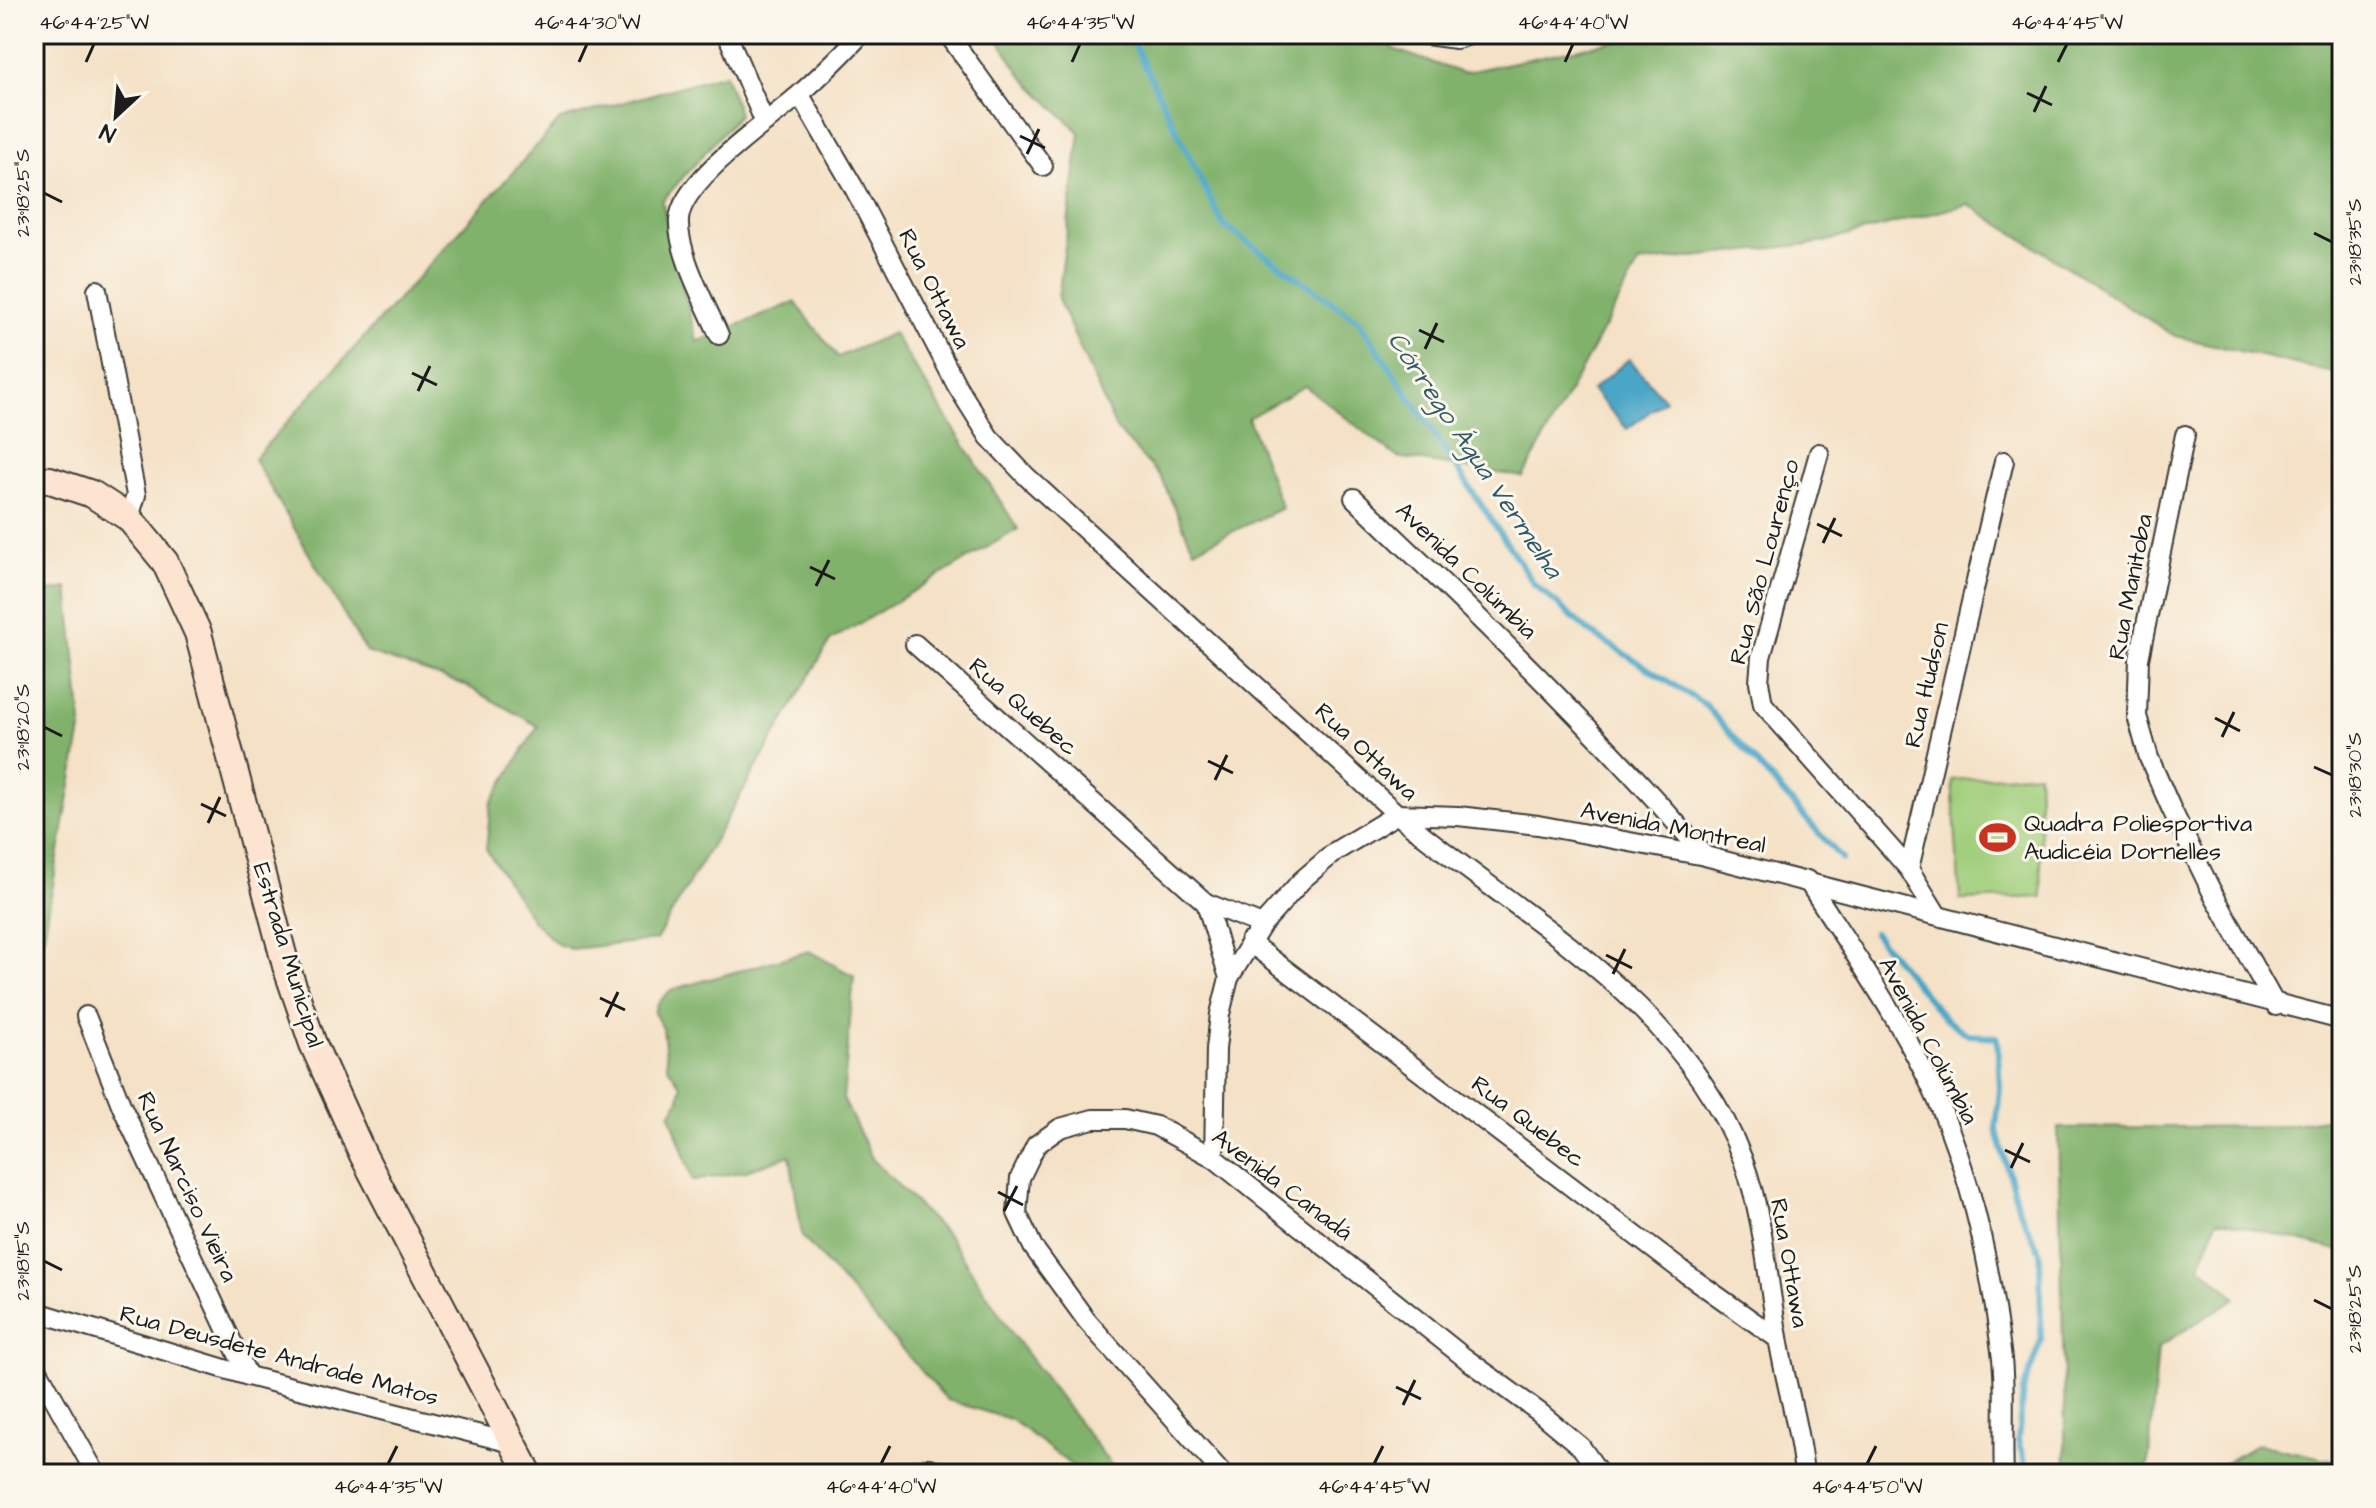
<svg xmlns="http://www.w3.org/2000/svg" width="2376" height="1508" font-family="'Architects Daughter',sans-serif">
	<rect width="100%" height="100%" fill="#fbf7ec"/>
	<filter id="ink" filterUnits="userSpaceOnUse"><feTurbulence type="fractalNoise" baseFrequency=".0125" numOctaves="2"/><feDisplacementMap in="SourceGraphic" scale="16" xChannelSelector="R" yChannelSelector="G"/><feConvolveMatrix kernelMatrix="1 2 1 2 8 2 1 2 1" color-interpolation-filters="sRGB"/></filter>
	<filter id="wash" filterUnits="userSpaceOnUse"><feTurbulence type="fractalNoise" baseFrequency=".006" numOctaves="4" result="noise"/><feDisplacementMap in="SourceGraphic" scale="32" xChannelSelector="R" yChannelSelector="G"/><feGaussianBlur stdDeviation="1.8" result="paint"/><feColorMatrix in="noise" values="0 0 0 0 0 0 0 0 0 0 0 0 0 0 0 0 0 1.4 0 .05"/><feComposite in="paint" operator="in"/></filter>
	<g filter="url(#wash)">
		<rect width="100%" height="100%" fill="#f4e1c6"/>
		<polygon fill="#a2cf7d" stroke="#5f764c" stroke-width="2" points="2038,773 2042,897 1960,900 1952,780"/>
		<g fill="#81b26c" stroke="#4e6744" stroke-width="2">
			<polygon points="995,34 1388,34 1393,49 1462,73 1647,34 2342,34 2342,375 2175,336 1968,204 1820,243 1639,263 1523,477 1397,457 1305,386 1248,418 1282,508 1194,550 1160,476 1116,429 1058,299 1080,133 1022,76"/>
			<polygon points="725,74 739,114 662,201 697,342 795,302 838,357 893,333 1018,529 830,641 656,940 571,949 557,944 533,921 486,849 491,803 538,726 465,685 366,652 254,459 560,120"/>
			<polygon points="68,588 82,724 34,990 34,594"/>
			<polygon points="809,951 854,976 843,1099 873,1160 950,1238 1015,1338 1118,1474 1083,1474 1012,1420 947,1400 802,1236 790,1155 746,1171 693,1181 670,1114 679,1099 681,1086 667,1066 663,1028 654,1013 657,1004 671,990"/>
			<polygon points="2342,1116 2342,1251 2217,1220 2200,1266 2236,1298 2158,1347 2148,1467 2136,1474 2066,1474 2058,1128 2281,1126"/>
			<polygon points="2257,1444 2342,1462 2342,1474 2207,1474"/>
		</g>
		<polygon fill="#48a6c7" stroke="#326172" stroke-width="2" points="1629,359 1665,400 1627,429 1592,390"/>
		<g fill="none" stroke-linecap="round" stroke-linejoin="round">
			<g stroke="#48a6c7" stroke-width="6">
				<polyline points="1129,34 1223,225 1359,321 1534,584 1590,632 1704,704 1842,859"/>
				<polyline points="1874,933 1945,1019 1969,1035 1997,1037 2000,1088 1996,1128 2018,1207 2040,1253 2041,1340 2023,1391 2018,1440 2028,1474"/>
			</g>
		</g>
	</g>
	<g filter="url(#ink)">
		<g fill="none" stroke-linecap="round" stroke-linejoin="round">
			<defs>
				<g id="street">
					<polyline points="727,34 765,123"/>
					<polyline points="948,34 1043,166"/>
					<polyline points="1419,34 1456,39 1473,34"/>
					<path d="M800,95L853,186L957,386L989,437L1027,477L1397,814C1522,919 1681,998 1743,1160C1764,1217 1767,1278 1778,1337C1785,1383 1800,1428 1804,1474"/>
					<polyline points="97,290 136,495 129,518"/>
					<path d="M719,335C706,305 677,252 679,220C681,180 770,121 800,94C821,75 842,55 861,34"/>
					<polyline points="2185,435 2139,659 2137,716 2149,758 2171,808 2211,890 2276,1006"/>
					<polyline points="1819,453 1761,657 1759,682 1763,704 1909,869"/>
					<path d="M1354,498C1476,614 1595,728 1705,856"/>
					<polyline points="915,644 1206,903 1229,978"/>
					<path d="M1807,880C1854,954 1908,1030 1942,1111C1975,1190 1992,1274 2002,1359C2006,1396 2002,1436 2004,1474"/>
					<polyline points="1206,903 1262,925"/>
					<polyline points="1936,913 1909,869 2004,461"/>
					<polyline points="1249,942 1685,1273 1778,1339"/>
					<polyline points="86,1016 122,1107 248,1376"/>
					<polyline points="1214,1158 1216,1049 1220,1014 1229,978 1262,925 1302,880 1336,851 1397,814 1458,816 1538,825 1705,856 2342,1020"/>
					<polyline points="34,1311 248,1376 512,1443"/>
					<polyline points="34,1363 96,1474"/>
					<polyline points="888,1474 929,1468 948,1474"/>
					<polyline points="1223,1474 1087,1321 1033,1247 1017,1213 1020,1178 1036,1145 1060,1128 1093,1119 1125,1119 1156,1126 1214,1158 1465,1358 1539,1412 1581,1447 1600,1474"/>
				</g>
				<polyline id="secondary" points="34,479 50,480 92,494 129,518 165,562 198,633 286,966 313,1044 363,1155 529,1474"/>
			</defs>
			<use href="#street" stroke="#3c3a36" stroke-width="22"/>
			<use href="#secondary" stroke="#3c3a36" stroke-width="30"/>
			<use href="#street" stroke="#fff" stroke-width="18"/>
			<use href="#secondary" stroke="#fde4d0" stroke-width="26"/>
		</g>
	</g>
	<path fill="none" stroke="#1c1c1c" stroke-width="3" d="M86,62L94,44M579,62L587,44M1072,62L1080,44M1565,62L1573,44M2058,62L2067,44M2027,93L2052,105M2034,112L2046,86M1020,136L1045,148M1027,154L1039,129M44,193L62,202M2314,233L2332,242M1419,330L1444,342M1425,349L1437,323M412,373L437,385M418,391L430,366M1817,524L1842,536M1823,543L1835,518M810,567L835,579M816,586L829,560M2215,718L2240,731M44,727L62,736M2222,737L2234,712M1208,761L1233,773M2314,767L2332,775M1215,780L1227,755M201,804L226,816M208,823L220,797M1606,955L1632,968M1613,974L1625,949M600,998L625,1010M606,1017L618,992M2005,1150L2030,1162M2011,1168L2023,1143M998,1192L1023,1205M1004,1211L1017,1186M44,1261L62,1270M2314,1300L2332,1309M1396,1387L1421,1399M1403,1405L1415,1380M388,1464L397,1446M881,1464L890,1446M1374,1464L1383,1446M1867,1464L1876,1446"/>
	<defs>
		<symbol id="stadium-bare" viewBox="-9 -9 18 18"><path d="M0-5a6.5 5 0 1 0 0 10a6.5 5 0 1 0 0-10ZM-3.5-1.8h7v3.6h-7Z" fill="#c8321e" stroke="#fbf7ec" stroke-width="2.5" paint-order="stroke"/></symbol>
	</defs>
	<g fill-rule="evenodd">
		<use href="#stadium-bare" x="1972" y="812" width="51" height="51"/>
	</g>
	<g text-anchor="middle" dominant-baseline="central" stroke-width="6" stroke-linejoin="round" paint-order="stroke">
		<g font-size="24" fill="#1c1c1c" stroke="#fbf7ec">
			<text transform="translate(934 289) rotate(63)">Rua Ottawa</text>
			<text transform="translate(1765 562) rotate(-75)">Rua São Lourenço</text>
			<text transform="translate(1466 571) rotate(44)">Avenida Colúmbia</text>
			<text transform="translate(2131 587) rotate(-79)">Rua Manitoba</text>
			<text transform="translate(1927 685) rotate(-77)">Rua Hudson</text>
			<text transform="translate(1023 707) rotate(41)">Rua Quebec</text>
			<text transform="translate(1366 752) rotate(43)">Rua Ottawa</text>
			<text transform="translate(1673 828) rotate(11)">Avenida Montreal</text>
			<text transform="translate(288 955) rotate(73)">Estrada Municipal</text>
			<text transform="translate(1928 1041) rotate(62)">Avenida Colúmbia</text>
			<text transform="translate(1528 1122) rotate(37)">Rua Quebec</text>
			<text transform="translate(1282 1185) rotate(37)">Avenida Canadá</text>
			<text transform="translate(187 1187) rotate(65)">Rua Narciso Vieira</text>
			<text transform="translate(1789 1263) rotate(80)">Rua Ottawa</text>
			<text transform="translate(279 1356) rotate(15)">Rua Deusdete Andrade Matos</text>
		</g>
		<g font-size="24" fill="#1c1c1c" stroke="#fbf7ec" text-anchor="start">
			<text x="2024" y="824">Quadra Poliesportiva<tspan x="2024" dy="28">Audicéia Dornelles</tspan></text>
		</g>
		<g font-size="26" font-style="italic" fill="#305a69" stroke="#fbf7ec">
			<text transform="translate(1475 455) rotate(56)">Córrego Água Vermelha</text>
		</g>
	</g>
	<rect width="2376" height="1508" fill="none" stroke="#fbf7ec" stroke-width="88"/>
	<g transform="translate(116 116) rotate(206)" stroke="#fbf7ec" stroke-width="6" paint-order="stroke">
	<path d="M0-6L14 30L0 20L-14 30Z" fill="#1c1c1c"/>
	<text y="-12" font-size="22" font-weight="bold" text-anchor="middle" fill="#1c1c1c">N</text>
	</g>
	<rect x="44" y="44" width="2288" height="1420" fill="none" stroke="#1c1c1c" stroke-width="3"/>
	<g font-size="20" text-anchor="middle" fill="#1c1c1c">
		<text x="94" y="29">46°44'25"W</text>
		<text x="587" y="29">46°44'30"W</text>
		<text x="1080" y="29">46°44'35"W</text>
		<text x="1573" y="29">46°44'40"W</text>
		<text x="2067" y="29">46°44'45"W</text>
		<text transform="translate(22 193) rotate(-90)" y="7">23°18'25"S</text>
		<text transform="translate(2354 242) rotate(-90)" y="7">23°18'35"S</text>
		<text transform="translate(22 727) rotate(-90)" y="7">23°18'20"S</text>
		<text transform="translate(2354 775) rotate(-90)" y="7">23°18'30"S</text>
		<text transform="translate(22 1261) rotate(-90)" y="7">23°18'15"S</text>
		<text transform="translate(2354 1309) rotate(-90)" y="7">23°18'25"S</text>
		<text x="388" y="1493">46°44'35"W</text>
		<text x="881" y="1493">46°44'40"W</text>
		<text x="1374" y="1493">46°44'45"W</text>
		<text x="1867" y="1493">46°44'50"W</text>
	</g>
</svg>
